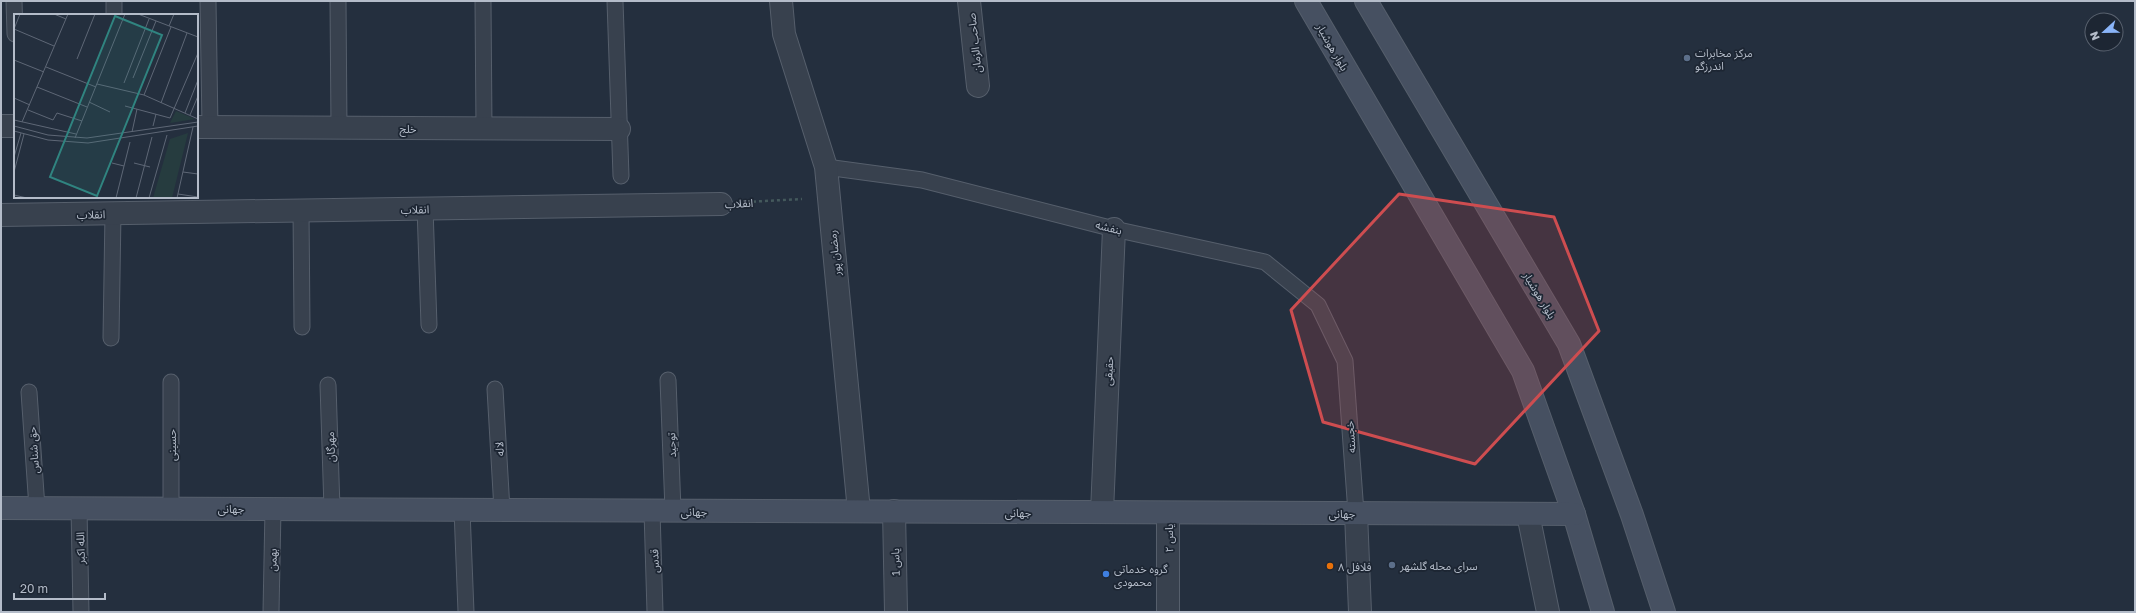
<svg xmlns="http://www.w3.org/2000/svg" width="2136" height="613" font-family="'Golos Text','Noto Sans Arabic',sans-serif">
	<rect width="100%" height="100%" fill="#242f3e"/>
	<g fill="none" stroke-linecap="round" stroke-linejoin="round">
		<defs>
			<g id="lane">
				<polyline points="14,1 15,34"/>
				<polyline points="114,1 114,15"/>
				<polyline points="208,1 210,127"/>
				<polyline points="338,1 339,128"/>
				<polyline points="483,1 484,129"/>
				<polyline points="615,1 621,176"/>
				<polyline points="826,167 922,180 1114,229 1265,262 1318,305 1345,361 1356,513"/>
				<polyline points="425,208 429,325"/>
				<polyline points="301,210 302,327"/>
				<polyline points="111,338 113,213"/>
				<polyline points="668,380 673,510"/>
				<polyline points="171,382 171,508"/>
				<polyline points="328,385 332,509"/>
				<polyline points="495,389 502,510"/>
				<polyline points="29,392 37,508"/>
				<polyline points="79,508 81,612"/>
				<polyline points="462,510 466,612"/>
				<polyline points="652,511 655,612"/>
				<polyline points="271,612 273,509"/>
			</g>
			<g id="street">
				<polyline points="781,1 784,34 826,167 859,511"/>
				<polyline points="969,1 978,86"/>
				<polyline points="1,126 15,126"/>
				<polyline points="197,127 619,129"/>
				<polyline points="1,215 721,204"/>
				<polyline points="894,511 896,612"/>
				<polyline points="1102,512 1114,229"/>
				<polyline points="1168,513 1168,612"/>
				<polyline points="1356,513 1360,612"/>
				<polyline points="1528,514 1548,612"/>
			</g>
			<g id="secondary">
				<polyline points="1306,1 1523,371 1574,514 1603,612"/>
				<polyline points="1366,1 1569,344 1632,515 1664,612"/>
				<polyline points="1,508 1574,514"/>
			</g>
		</defs>
		<use href="#lane" stroke="#565f6c" stroke-width="17"/>
		<use href="#street" stroke="#565f6c" stroke-width="24"/>
		<use href="#secondary" stroke="#565f6c" stroke-width="24"/>
		<polyline stroke="#44595c" stroke-width="2.5" stroke-dasharray="3 3" stroke-linecap="butt" points="747,202 802,199"/>
		<use href="#lane" stroke="#38414e" stroke-width="15"/>
		<use href="#street" stroke="#38414e" stroke-width="22"/>
		<use href="#secondary" stroke="#465061" stroke-width="22"/>
	</g>
	<path fill="#ce4d50" fill-opacity="0.2" stroke="#ce4d50" stroke-width="3" stroke-linejoin="round" d="M1399,194L1554,217L1599,331L1475,464L1323,422L1291,310Z"/>
	<g fill="#5c6f8a" stroke="#1d2633" stroke-width="1.5">
		<circle cx="1687" cy="58" r="4"/>
		<circle cx="1392" cy="565" r="4"/>
	</g>
	<circle fill="#e8710a" stroke="#1d2633" stroke-width="1.5" cx="1330" cy="566" r="4"/>
	<circle fill="#3f7fe0" stroke="#1d2633" stroke-width="1.5" cx="1106" cy="574" r="4"/>
	<g text-anchor="middle" dominant-baseline="central" stroke-width="3.5" stroke-linejoin="round" paint-order="stroke">
		<g font-size="11" fill="#b4bcc9" stroke="#1d2633">
			<text transform="translate(974 43) rotate(-96)">صاحب الزمان</text>
			<text transform="translate(1333 47) rotate(60)">بلوار هوشیار</text>
			<text x="408" y="128">خلج</text>
			<text transform="translate(739 203) rotate(-3)">انقلاب</text>
			<text transform="translate(415 209) rotate(-1)">انقلاب</text>
			<text transform="translate(91 214) rotate(-1)">انقلاب</text>
			<text transform="translate(1109 227) rotate(14)">بنفشه</text>
			<text transform="translate(834 253) rotate(-96)">رمضان پور</text>
			<text transform="translate(1540 295) rotate(59)">بلوار هوشیار</text>
			<text transform="translate(1108 371) rotate(-87)">حقیقی</text>
			<text transform="translate(1350 437) rotate(-94)">خجسته</text>
			<text transform="translate(171 445) rotate(-90)">حسینی</text>
			<text transform="translate(671 445) rotate(-92)">توحید</text>
			<text transform="translate(330 447) rotate(-92)">مهرگان</text>
			<text transform="translate(499 449) rotate(-93)">لاله</text>
			<text transform="translate(33 450) rotate(-94)">حق شناس</text>
			<text x="231" y="508">جهانی</text>
			<text x="694" y="511">جهانی</text>
			<text x="1018" y="512">جهانی</text>
			<text x="1342" y="513">جهانی</text>
			<text transform="translate(1168 538) rotate(-90)">یاس ۲</text>
			<text transform="translate(80 548) rotate(-91)">الله اکبر</text>
			<text transform="translate(272 560) rotate(-89)">بهمن</text>
			<text transform="translate(654 561) rotate(-92)">قدس</text>
			<text transform="translate(895 562) rotate(-91)">یاس 1</text>
		</g>
		<g font-size="11" fill="#b4bcc9" stroke="#1d2633" text-anchor="start">
			<text x="1695" y="52">مرکز مخابرات<tspan x="1695" dy="13">اندرزگو</tspan></text>
			<text x="1400" y="565">سرای محله گلشهر</text>
			<text x="1338" y="566">فلافل ۸</text>
			<text x="1114" y="568">گروه خدماتی<tspan x="1114" dy="13">محمودی</tspan></text>
		</g>
	</g>
	<g transform="translate(14 14)">
		<rect width="184" height="184" fill="#242f3e"/>
		<path d="M162,97L181,105L156,109ZM174,119L158,184H139L156,125Z" fill="#263c3f"/>
		<path fill="none" stroke="#5e6776" stroke-width="1" d="M40,0L52,5M124,0L184,23M155,12L160,0M0,15L40,32M0,15L6,0M63,45L81,0M0,46L30,58M32,53L82,73M119,64L142,7M110,69L135,5M83,70L130,81L184,105M23,73L73,93M130,81L157,13M0,84L16,91M75,88L96,98M147,89L173,19M111,92L156,104L184,39M14,96L39,106L43,99L68,107M171,99L184,66M176,101L184,82M0,106L62,120M8,108L54,0M0,112L34,121L73,124L184,108M139,112L142,100M0,117L34,126L74,129L184,112M118,118L123,95M61,124L111,0M0,143L7,119M98,149L110,152M120,149L136,153M0,158L10,120M169,158L184,160M164,180L184,183M0,181L13,184M102,184L116,128M122,184L138,123M135,184L153,121M163,184L179,113"/>
		<path fill="#308480" fill-opacity="0.15" stroke="#308480" stroke-width="2" d="M101,2L148,21L83,182L36,163Z"/>
		<rect width="184" height="184" fill="none" stroke="#b4bcc9" stroke-width="2"/>
	</g>
	<rect width="2136" height="613" fill="none" stroke="#b4bcc9" stroke-width="4"/>
	<g transform="translate(2104 32) rotate(248)"><circle r="19" fill="#1d2633" stroke="#59626f"/>
	<path d="M0-3L7 15L0 10L-7 15Z" fill="#8ab4f8"/>
	<text y="-6" font-size="11" font-weight="bold" text-anchor="middle" fill="#b4bcc9">N</text>
	</g>
	<path d="M14 593v6h91v-6" fill="none" stroke="#b4bcc9" stroke-width="2"/>
	<text x="20" y="593" font-size="12" fill="#b4bcc9" stroke="#1d2633" stroke-width="3" paint-order="stroke">20 m</text>
</svg>
